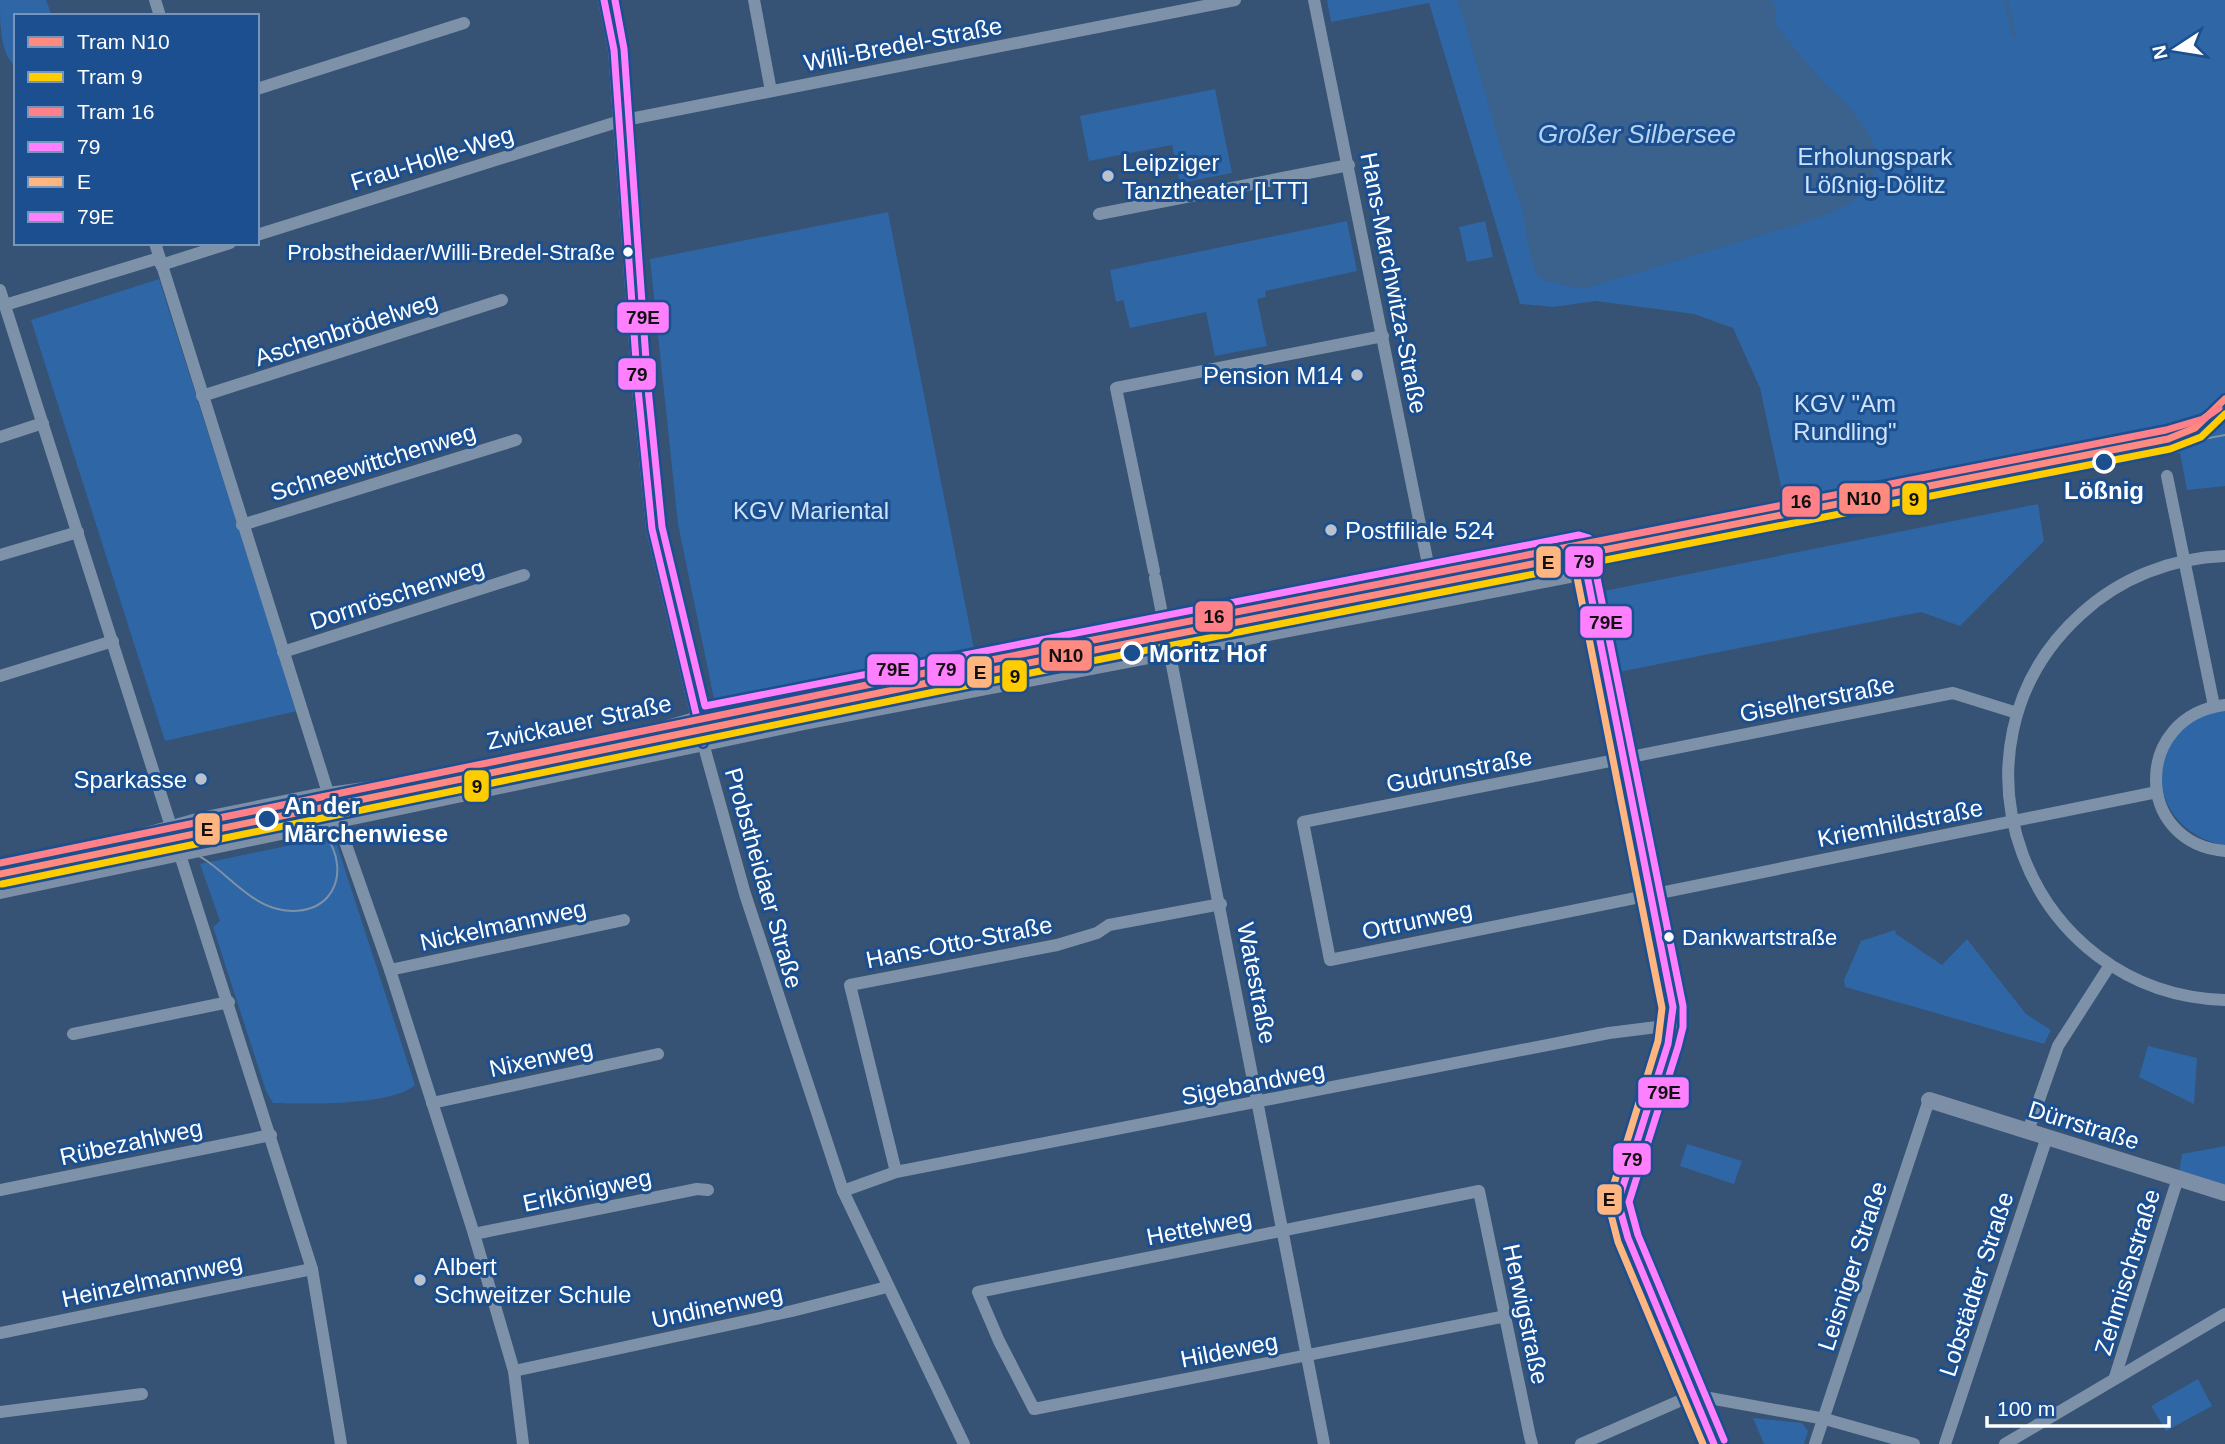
<svg xmlns="http://www.w3.org/2000/svg" width="2225" height="1444" font-family="Arial,sans-serif">
	<rect width="100%" height="100%" fill="#365274"/>
	<g fill="#2f66a5">
		<path d="M0,0H46L52,16H16V67C0,54 0,24 0,0Z"/>
		<polygon points="1327,0 2225,0 2225,486 2187,490 2180,453 2164,455 2162,441 2152,436 1785,505 1760,388 1733,328 1694,314 1596,301 1553,307 1520,304 1429,3 1331,22"/>
		<polygon points="1215,89 1232,173 1180,183 1172,145 1089,161 1080,116"/>
		<polygon points="888,212 974,649 714,699 678,524 650,259"/>
		<polygon points="1347,221 1357,271 1265,291 1266,297 1257,299 1267,346 1215,356 1206,312 1130,328 1123,300 1116,302 1110,270"/>
		<polygon points="1485,221 1493,257 1467,262 1459,227"/>
		<polygon points="159,279 297,711 165,741 31,320"/>
		<polygon points="2038,504 2044,541 1960,626 1921,612 1619,672 1604,591"/>
		<path d="M2225,709V846C2139,827 2141,723 2225,709Z"/>
		<path d="M330,837L336,842L415,1085C392,1106 305,1104 273,1103L266,1091L213,927L220,921L200,864Z"/>
		<polygon points="1895,930 1896,934 1942,965 1967,939 2026,1014 2051,1030 2044,1044 1845,987 1844,980 1861,941"/>
		<polygon points="2148,1046 2197,1058 2194,1104 2139,1077"/>
		<polygon points="1687,1144 1742,1161 1734,1184 1680,1166"/>
		<polygon points="2225,1146 2225,1193 2178,1178 2182,1154"/>
		<polygon points="2198,1379 2212,1406 2166,1431 2151,1406"/>
		<polygon points="1753,1418 1802,1423 1808,1431 1804,1444 1764,1444"/>
	</g>
	<path fill="#3b618d" d="M1458,0H1771L1776,5V26L1823,82L1848,106L1867,131L1880,156C1866,202 1844,209 1802,223L1583,289L1545,281L1536,273L1530,255L1522,207L1504,159Z"/>
	<g fill="none" stroke-linecap="round" stroke-linejoin="round">
		<polyline stroke="#3b618d" stroke-width="3.5" points="2006,0 2014,36"/>
		<g stroke="#7d92a8" stroke-width="12">
			<polyline points="155,0 160,16"/>
			<polyline points="604,0 614,50 638,389 652,529 703,743 745,894 843,1191 964,1444"/>
			<polyline points="754,0 771,91"/>
			<polyline points="1314,0 1430,574"/>
			<polyline points="257,89 464,23"/>
			<polyline points="1099,214 1349,165"/>
			<polyline points="257,235 620,121 1235,0"/>
			<polyline points="155,243 329,796 390,970 474,1234 514,1371 523,1444"/>
			<polyline points="161,265 230,243"/>
			<polyline points="0,290 312,1269 341,1444"/>
			<polyline points="5,305 159,258"/>
			<polyline points="202,396 502,300"/>
			<polyline points="0,437 43,423"/>
			<polyline points="2167,476 2214,706"/>
			<polyline points="242,525 516,440"/>
			<polyline points="0,555 78,532"/>
			<path d="M2225,556C2171,558 2120,578 2081,614C1933,748 2026,994 2225,1000"/>
			<polyline points="1154,571 1116,388 1383,336"/>
			<polyline points="1155,578 1324,1444"/>
			<polyline points="283,652 524,575"/>
			<polyline points="0,676 113,641"/>
			<path d="M2225,705C2133,716 2133,843 2225,851"/>
			<polyline points="2017,713 1953,693 1303,822 1330,960 2157,792"/>
			<polyline points="390,970 624,920"/>
			<polyline points="73,1034 229,1002"/>
			<polyline points="432,1103 658,1054"/>
			<polyline points="2028,1131 2058,1046 2110,965"/>
			<polyline points="896,1172 850,985 1057,945 1097,933 1109,925 1221,904"/>
			<polyline points="0,1190 271,1135"/>
			<polyline points="843,1191 896,1172 1609,1033 1673,1025 1618,1202 1628,1238 1714,1444"/>
			<polyline points="474,1234 697,1189 708,1190"/>
			<polyline points="1506,1316 1034,1409 999,1341 978,1292 1479,1191 1530,1437 1532,1444"/>
			<polyline points="0,1333 312,1269"/>
			<polyline points="514,1371 792,1311 887,1287"/>
			<polyline points="2115,1377 2178,1178"/>
			<polyline points="0,1412 142,1394"/>
			<polyline points="1581,1444 1693,1395 1825,1419 1914,1444"/>
			<polyline points="1815,1444 1929,1100"/>
			<polyline points="1945,1444 2047,1137"/>
			<polyline points="2005,1444 2225,1314"/>
		</g>
		<g stroke="#7d8ea7" stroke-width="16">
			<polyline points="0,867 125,841 201,820 314,797 380,788 668,728 726,711 1581,545 1673,1007 1673,1025"/>
			<polyline points="0,891 804,722 1586,572"/>
			<polyline points="1929,1100 2225,1193"/>
		</g>
		<g stroke="#7e92a7" stroke-width="2">
			<polyline points="2103,458 2225,435"/>
			<path d="M154,847C165,847 176,847 186,850C224,863 248,911 292,911C357,911 349,824 288,814"/>
		</g>
		<defs>
			<g id="bus-1">
				<polyline points="604,0 614,50 638,389 652,529 703,743"/>
				<path d="M697,718C992,662 1286,601 1581,545L1673,1007L1668,1044L1618,1202L1628,1238L1714,1444"/>
			</g>
			<polyline id="bus-2" points="2,877 127,851 203,830 316,807 382,798 670,738 728,721 1573,557 1662,1008 1658,1041 1608,1203 1618,1242 1703,1444"/>
			<path id="bus-3" d="M615,0L624,49L648,388L662,527L705,706C997,650 1287,590 1579,535L1589,538L1683,1006V1027L1678,1047L1629,1202L1638,1235L1724,1440"/>
		</defs>
		<use href="#bus-1" stroke="#1b4f8f" stroke-width="12"/>
		<use href="#bus-2" stroke="#1b4f8f" stroke-width="12"/>
		<use href="#bus-3" stroke="#1b4f8f" stroke-width="12"/>
		<use href="#bus-1" stroke="#ff80ff" stroke-width="7"/>
		<use href="#bus-2" stroke="#ffb580" stroke-width="7"/>
		<use href="#bus-3" stroke="#ff80ff" stroke-width="7"/>
		<defs>
			<polyline id="tram-1" points="0,874 937,681 2168,439 2195,428 2225,399"/>
			<polyline id="tram-2" points="2,884 939,691 2170,449 2201,437 2225,414"/>
			<polyline id="tram-3" points="0,863 935,671 2166,430 2203,419 2219,408"/>
		</defs>
		<use href="#tram-1" stroke="#1b4f8f" stroke-width="12"/>
		<use href="#tram-2" stroke="#1b4f8f" stroke-width="12"/>
		<use href="#tram-3" stroke="#1b4f8f" stroke-width="12"/>
		<use href="#tram-1" stroke="#ff8a80" stroke-width="7"/>
		<use href="#tram-2" stroke="#fc0" stroke-width="7"/>
		<use href="#tram-3" stroke="#ff8088" stroke-width="7"/>
	</g>
	<g fill="#b9c2ce" stroke="#1b4f8f" stroke-width="2.5">
		<circle cx="1108" cy="176" r="7"/>
		<circle cx="1357" cy="375" r="7"/>
		<circle cx="1331" cy="530" r="7"/>
		<circle cx="201" cy="779" r="7"/>
		<circle cx="420" cy="1280" r="7"/>
	</g>
	<g fill="#fff" stroke="#1b4f8f" stroke-width="2.5">
		<circle cx="628" cy="252" r="6"/>
		<circle cx="1669" cy="937" r="6"/>
	</g>
	<g fill="#1b4f8f" stroke="#fff" stroke-width="3.5">
		<circle cx="2104" cy="462" r="10"/>
		<circle cx="1132" cy="653" r="10"/>
		<circle cx="267" cy="819" r="10"/>
	</g>
	<g text-anchor="middle" dominant-baseline="central" stroke-width="6" stroke-linejoin="round" paint-order="stroke">
		<g font-size="22" fill="#fff" stroke="#1b4f8f" text-anchor="end">
			<text x="615" y="252">Probstheidaer/Willi-Bredel-Straße</text>
			<text x="1682" y="937" text-anchor="start">Dankwartstraße</text>
		</g>
		<g font-size="24" fill="#fff" stroke="#1b4f8f">
			<text transform="translate(903 44) rotate(-11)">Willi-Bredel-Straße</text>
			<text transform="translate(432 158) rotate(-17)">Frau-Holle-Weg</text>
			<text transform="translate(1394 283) rotate(79)">Hans-Marchwitza-Straße</text>
			<text transform="translate(346 329) rotate(-18)">Aschenbrödelweg</text>
			<text transform="translate(373 462) rotate(-17)">Schneewittchenweg</text>
			<text transform="translate(397 594) rotate(-18)">Dornröschenweg</text>
			<text transform="translate(1817 699) rotate(-11)">Giselherstraße</text>
			<text transform="translate(579 722) rotate(-12)">Zwickauer Straße</text>
			<text transform="translate(1459 770) rotate(-11)">Gudrunstraße</text>
			<text transform="translate(1900 823) rotate(-11)">Kriemhildstraße</text>
			<text transform="translate(764 878) rotate(74)">Probstheidaer Straße</text>
			<text transform="translate(1417 920) rotate(-12)">Ortrunweg</text>
			<text transform="translate(503 925) rotate(-12)">Nickelmannweg</text>
			<text transform="translate(959 942) rotate(-11)">Hans-Otto-Straße</text>
			<text transform="translate(1257 983) rotate(79)">Watestraße</text>
			<text transform="translate(541 1058) rotate(-12)">Nixenweg</text>
			<text transform="translate(1253 1083) rotate(-11)">Sigebandweg</text>
			<text transform="translate(2084 1125) rotate(17)">Dürrstraße</text>
			<text transform="translate(131 1142) rotate(-12)">Rübezahlweg</text>
			<text transform="translate(587 1190) rotate(-12)">Erlkönigweg</text>
			<text transform="translate(1199 1227) rotate(-11)">Hettelweg</text>
			<text transform="translate(1852 1266) rotate(-72)">Leisniger Straße</text>
			<text transform="translate(2127 1272) rotate(-73)">Zehmischstraße</text>
			<text transform="translate(152 1280) rotate(-12)">Heinzelmannweg</text>
			<text transform="translate(1976 1284) rotate(-72)">Lobstädter Straße</text>
			<text transform="translate(717 1306) rotate(-12)">Undinenweg</text>
			<text transform="translate(1526 1314) rotate(78)">Herwigstraße</text>
			<text transform="translate(1229 1350) rotate(-11)">Hildeweg</text>
		</g>
		<g font-size="24" fill="#cfe3fa" stroke="#1b4f8f">
			<text x="1875" y="156">Erholungspark<tspan x="1875" dy="28">Lößnig-Dölitz</tspan></text>
			<text x="1845" y="403">KGV "Am<tspan x="1845" dy="28">Rundling"</tspan></text>
			<text x="811" y="510">KGV Mariental</text>
		</g>
		<g font-size="24" fill="#fff" stroke="#1b4f8f" text-anchor="start">
			<text x="1122" y="162">Leipziger<tspan x="1122" dy="28">Tanztheater [LTT]</tspan></text>
			<text x="1343" y="375" text-anchor="end">Pension M14</text>
			<text x="1345" y="530">Postfiliale 524</text>
			<text x="187" y="779" text-anchor="end">Sparkasse</text>
			<text x="434" y="1266">Albert<tspan x="434" dy="28">Schweitzer Schule</tspan></text>
		</g>
		<g font-size="24" font-weight="bold" fill="#fff" stroke="#1b4f8f" text-anchor="start">
			<text x="2104" y="490" text-anchor="middle">Lößnig</text>
			<text x="1149" y="653">Moritz Hof</text>
			<text x="284" y="805">An der<tspan x="284" dy="28">Märchenwiese</tspan></text>
		</g>
		<g font-size="26" font-style="italic" fill="#b5d3f5" stroke="#1b4f8f">
			<text x="1637" y="134">Großer Silbersee</text>
		</g>
	</g>
	<g stroke="#1b4f8f" stroke-width="2.5">
		<rect x="616" y="301" width="54" height="33" rx="7" fill="#ff80ff"/>
		<rect x="617" y="357" width="40" height="34" rx="7" fill="#ff80ff"/>
		<rect x="1838" y="482" width="53" height="33" rx="7" fill="#ff8a80"/>
		<rect x="1901" y="482" width="27" height="34" rx="7" fill="#fc0"/>
		<rect x="1781" y="485" width="40" height="33" rx="7" fill="#ff8088"/>
		<rect x="1564" y="545" width="40" height="33" rx="7" fill="#ff80ff"/>
		<rect x="1535" y="545" width="27" height="34" rx="7" fill="#ffb580"/>
		<rect x="1194" y="600" width="40" height="33" rx="7" fill="#ff8088"/>
		<rect x="1579" y="605" width="54" height="34" rx="7" fill="#ff80ff"/>
		<rect x="1040" y="639" width="53" height="33" rx="7" fill="#ff8a80"/>
		<rect x="866" y="653" width="53" height="33" rx="7" fill="#ff80ff"/>
		<rect x="926" y="653" width="40" height="34" rx="7" fill="#ff80ff"/>
		<rect x="966" y="655" width="27" height="34" rx="7" fill="#ffb580"/>
		<rect x="1001" y="659" width="27" height="34" rx="7" fill="#fc0"/>
		<rect x="463" y="769" width="27" height="34" rx="7" fill="#fc0"/>
		<rect x="194" y="812" width="27" height="34" rx="7" fill="#ffb580"/>
		<rect x="1637" y="1076" width="53" height="33" rx="7" fill="#ff80ff"/>
		<rect x="1612" y="1142" width="40" height="34" rx="7" fill="#ff80ff"/>
		<rect x="1596" y="1183" width="27" height="33" rx="7" fill="#ffb580"/>
	</g>
	<g font-size="19" text-anchor="middle" font-weight="bold" fill="#111">
		<text x="643" y="324">79E</text>
		<text x="637" y="381">79</text>
		<text x="1864" y="505">N10</text>
		<text x="1914" y="506">9</text>
		<text x="1801" y="508">16</text>
		<text x="1584" y="568">79</text>
		<text x="1548" y="569">E</text>
		<text x="1214" y="623">16</text>
		<text x="1606" y="629">79E</text>
		<text x="1066" y="662">N10</text>
		<text x="893" y="676">79E</text>
		<text x="946" y="676">79</text>
		<text x="980" y="679">E</text>
		<text x="1015" y="683">9</text>
		<text x="477" y="793">9</text>
		<text x="207" y="836">E</text>
		<text x="1664" y="1099">79E</text>
		<text x="1632" y="1166">79</text>
		<text x="1609" y="1206">E</text>
	</g>
	<rect x="14" y="14" width="245" height="231" fill="#1b4f8f" stroke="#7695bc" stroke-width="2"/>
	<rect x="28" y="37" width="35" height="10" fill="#ff8a80" stroke="#7695bc" stroke-width="2"/>
	<text x="77" y="49" font-size="21" fill="#ffffff">Tram N10</text>
	<rect x="28" y="72" width="35" height="10" fill="#ffcc00" stroke="#7695bc" stroke-width="2"/>
	<text x="77" y="84" font-size="21" fill="#ffffff">Tram 9</text>
	<rect x="28" y="107" width="35" height="10" fill="#ff8088" stroke="#7695bc" stroke-width="2"/>
	<text x="77" y="119" font-size="21" fill="#ffffff">Tram 16</text>
	<rect x="28" y="142" width="35" height="10" fill="#ff80ff" stroke="#7695bc" stroke-width="2"/>
	<text x="77" y="154" font-size="21" fill="#ffffff">79</text>
	<rect x="28" y="177" width="35" height="10" fill="#ffb580" stroke="#7695bc" stroke-width="2"/>
	<text x="77" y="189" font-size="21" fill="#ffffff">E</text>
	<rect x="28" y="212" width="35" height="10" fill="#ff80ff" stroke="#7695bc" stroke-width="2"/>
	<text x="77" y="224" font-size="21" fill="#ffffff">79E</text>
	<g transform="translate(2176 49) rotate(258)" stroke="#1b4f8f" stroke-width="5" paint-order="stroke">
	<path d="M0-5L12 26L0 18L-12 26Z" fill="#ffffff"/>
	<text y="-10" font-size="19" font-weight="bold" text-anchor="middle" fill="#ffffff">N</text>
	</g>
	<path d="M1987 1416v10h182v-10" fill="none" stroke="#ffffff" stroke-width="3.5"/>
	<text x="1997" y="1416" font-size="21" fill="#ffffff" stroke="#1b4f8f" stroke-width="5" paint-order="stroke">100 m</text>
</svg>
